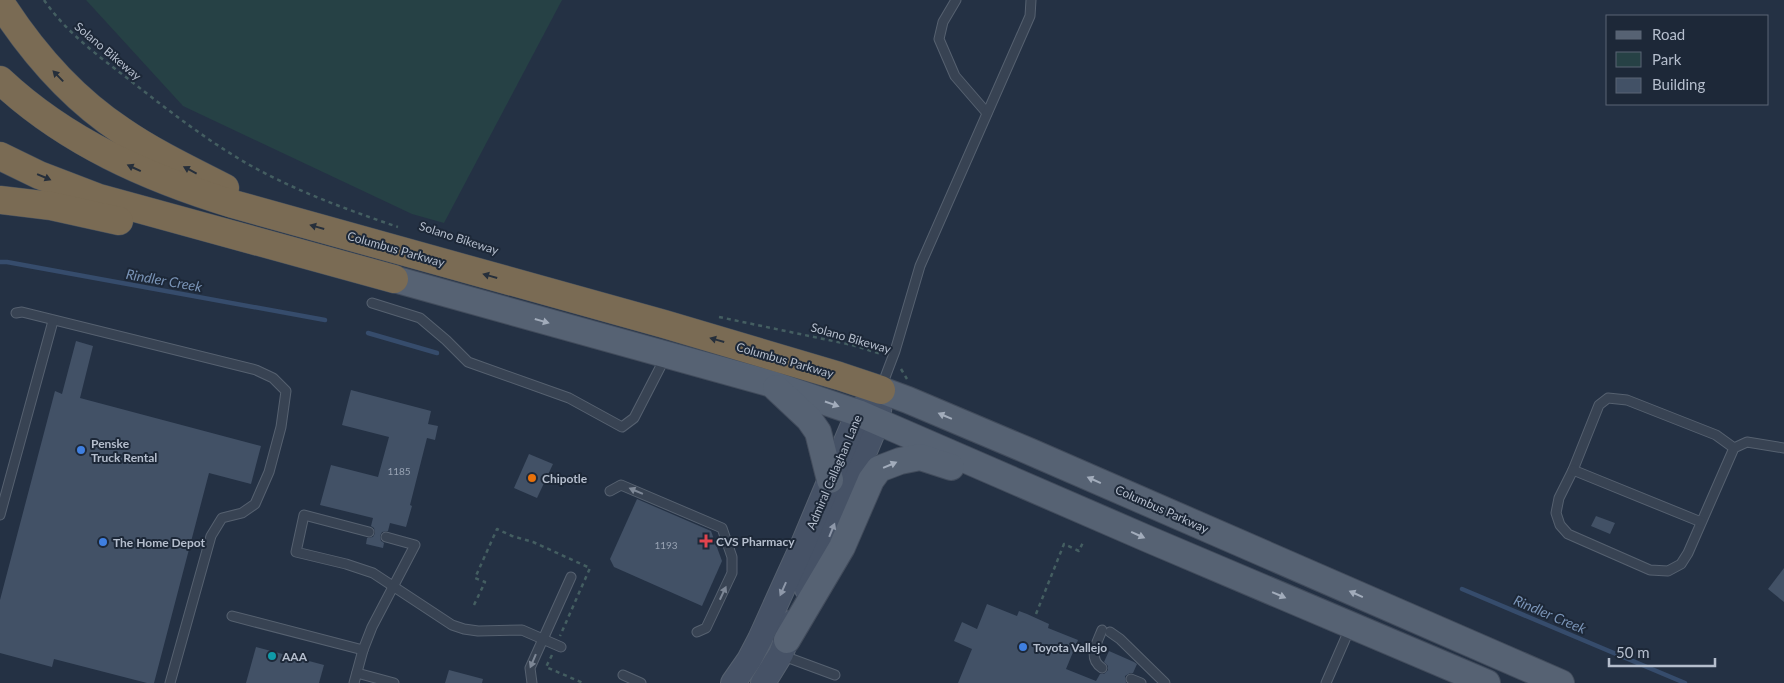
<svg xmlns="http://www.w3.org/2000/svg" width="1784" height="683" font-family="Lato,sans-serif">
	<rect width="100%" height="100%" fill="#243144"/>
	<polygon fill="#264145" points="86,0 562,0 444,223 412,214 183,106"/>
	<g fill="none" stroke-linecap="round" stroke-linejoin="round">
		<g stroke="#364c6c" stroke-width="4.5">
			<polyline points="0,262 7,262 325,320"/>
			<polyline points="368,333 437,353"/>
			<polyline points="1462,589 1685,683"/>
		</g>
	</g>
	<g fill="#425166">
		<polygon points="76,341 93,346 80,398 261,446 251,484 209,473 154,683 147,683 54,659 52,667 0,653 0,600 55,391 62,394"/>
		<polygon points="351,390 431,411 428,424 438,426 435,440 427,438 410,505 412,506 406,527 390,523 388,531 382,532 380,536 381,541 384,543 383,548 366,544 367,538 373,537 375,533 374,528 371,526 373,518 320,505 331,465 378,477 389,437 342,425"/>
		<polygon points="529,454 553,464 537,498 514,488"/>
		<polygon points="637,499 711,531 722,561 702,606 614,567 610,559"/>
		<polygon points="1596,516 1615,523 1610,534 1591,526"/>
		<polygon points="1784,568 1784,602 1768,589"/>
		<polygon points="987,604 1017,616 1019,611 1027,614 1049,624 1048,628 1078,640 1066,669 1096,681 1100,674 1104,674 1108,670 1108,666 1104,662 1109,651 1134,662 1137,664 1133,673 1130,673 1125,676 1126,683 958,683 972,649 954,641 962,622 977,629"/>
		<polygon points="256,647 324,665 319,683 246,683"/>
		<polygon points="449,670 483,679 482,683 445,683"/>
	</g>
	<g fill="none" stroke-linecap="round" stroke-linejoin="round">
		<defs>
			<g id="lane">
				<polyline points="956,0 943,22 939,39 955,76 987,113"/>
				<polyline points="372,303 420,318 446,340 468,362 569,398 622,427 634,418 666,356"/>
				<polyline points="16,313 22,312 256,370 273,378 286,391 281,427 269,472 255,504 242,513 222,518 211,536 170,683"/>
				<polyline points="881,388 895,351 920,266 1030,16 1031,0"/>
				<polyline points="1734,448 1716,435 1627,400 1608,398 1599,405 1573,470 1559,498 1556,513 1560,525 1568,534 1650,570 1668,571 1681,564 1688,553 1734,448 1747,442 1784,448"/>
				<polyline points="1573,470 1701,522"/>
				<polyline points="610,491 621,485 722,528 732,557 732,573 706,628 697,632"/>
				<polyline points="0,515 53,321"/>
				<polyline points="369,532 304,515 296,552 346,564 373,573 452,625 464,629 478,631 522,630 561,647"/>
				<polyline points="232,616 363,650"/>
				<polyline points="1110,632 1120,639 1165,683"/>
				<polyline points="781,655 835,675"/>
				<path d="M1102,668C1087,658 1097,643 1102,630"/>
				<polyline points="357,673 394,683"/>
				<polyline points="623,675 641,683"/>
				<polyline points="1131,679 1141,683"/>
				<polyline points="354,683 363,650 372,627 415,545 386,537"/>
				<polyline points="532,683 530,668 571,577"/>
				<polyline points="1326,683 1350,628"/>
			</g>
			<g id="secondary">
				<polyline points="807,589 878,420 880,402"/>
				<polyline points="733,683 749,660 760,639 803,544 858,413 881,390"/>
				<polyline points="763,683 781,654 793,622"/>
			</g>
			<g id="primary">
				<polyline points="394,279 772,384 858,413 1148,539 1487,683"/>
				<polyline points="776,388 809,419 818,432 830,480"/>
				<polyline points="881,390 908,400 1031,452 1561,683"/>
				<polyline points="787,640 842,547 871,480 879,469 900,461 920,457 951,467"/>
			</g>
			<g id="highway">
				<path d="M0,2C32,52 72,98 122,131C154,153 190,170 225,188"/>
				<path d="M0,80C66,142 148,178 233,204L664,324L839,376L881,390"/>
				<polyline points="0,156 39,175 99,198 394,279"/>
				<polyline points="0,200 51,206 119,221"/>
			</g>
		</defs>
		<use href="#lane" stroke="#566170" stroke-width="11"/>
		<use href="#secondary" stroke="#566170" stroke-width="26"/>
		<use href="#primary" stroke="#424c5c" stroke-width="28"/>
		<use href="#highway" stroke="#434e5d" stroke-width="29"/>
		<g stroke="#445e61" stroke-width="2.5" stroke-dasharray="4 4" stroke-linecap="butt">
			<path d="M44,0C66,32 97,55 127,78C164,107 201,136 241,160C290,189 345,209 398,227"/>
			<polyline points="719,317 852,345 881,354"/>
			<polyline points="901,369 907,379"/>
			<polyline points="474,605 485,582 475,578 497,529 512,536 533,542 590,568 560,636"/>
			<polyline points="1036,614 1064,544 1079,551 1084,540"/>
			<polyline points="552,655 546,667 583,683"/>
		</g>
		<use href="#lane" stroke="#384353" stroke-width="9"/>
		<use href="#secondary" stroke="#465266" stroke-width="24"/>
		<use href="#primary" stroke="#566273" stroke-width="26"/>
		<use href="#highway" stroke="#7a6b54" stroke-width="28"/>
	</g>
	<defs><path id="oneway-solid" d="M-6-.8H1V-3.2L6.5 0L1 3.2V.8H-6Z" transform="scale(1.25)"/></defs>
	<g fill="#262f3b">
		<use href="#oneway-solid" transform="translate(58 76) rotate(-134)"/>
		<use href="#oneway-solid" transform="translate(134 168) rotate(-155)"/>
		<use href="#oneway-solid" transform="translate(190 170) rotate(-152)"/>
		<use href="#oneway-solid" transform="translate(44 177) rotate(23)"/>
		<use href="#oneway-solid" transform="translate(317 227) rotate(-164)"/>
		<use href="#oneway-solid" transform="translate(490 276) rotate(-164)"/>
		<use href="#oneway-solid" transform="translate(717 340) rotate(-164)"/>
	</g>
	<g fill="#a2acbb">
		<use href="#oneway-solid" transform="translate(542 321) rotate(16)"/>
		<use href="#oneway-solid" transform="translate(832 404) rotate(19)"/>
		<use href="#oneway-solid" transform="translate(945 416) rotate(-157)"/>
		<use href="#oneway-solid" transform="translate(890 465) rotate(-23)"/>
		<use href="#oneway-solid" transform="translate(1094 480) rotate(-156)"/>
		<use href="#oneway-solid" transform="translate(1138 535) rotate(24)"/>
		<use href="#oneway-solid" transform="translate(1356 594) rotate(-156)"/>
		<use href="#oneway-solid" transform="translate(1279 595) rotate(23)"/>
	</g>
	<g fill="#7d8796">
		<use href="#oneway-solid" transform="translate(636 491) rotate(-157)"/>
		<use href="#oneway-solid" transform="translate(723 593) rotate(-65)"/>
		<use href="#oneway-solid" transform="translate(533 661) rotate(113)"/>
	</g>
	<g fill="#8e98a9">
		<use href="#oneway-solid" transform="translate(832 530) rotate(-68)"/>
		<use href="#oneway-solid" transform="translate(783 589) rotate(114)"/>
	</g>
	<g fill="#3f7fe0" stroke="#1d2838" stroke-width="2">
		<circle cx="81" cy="450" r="5"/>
		<circle cx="103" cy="542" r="5"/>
		<circle cx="1023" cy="647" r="5"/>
	</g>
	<circle fill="#e8710a" stroke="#1d2838" stroke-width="2" cx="532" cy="478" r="5"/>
	<path fill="#e0444e" stroke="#1d2838" stroke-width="2" d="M703.5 533.5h5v5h5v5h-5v5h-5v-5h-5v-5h5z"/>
	<circle fill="#0f9aa8" stroke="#1d2838" stroke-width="2" cx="272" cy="656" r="5"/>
	<g text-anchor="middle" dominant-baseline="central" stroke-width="4" stroke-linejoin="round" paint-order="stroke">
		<g font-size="10" fill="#98a3b3">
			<text x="399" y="471">1185</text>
			<text x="666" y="545">1193</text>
		</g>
		<g font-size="12" fill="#b5becd" stroke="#1d2838">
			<text transform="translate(108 51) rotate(40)">Solano Bikeway</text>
			<text transform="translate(459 238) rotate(18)">Solano Bikeway</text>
			<text transform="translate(396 249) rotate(16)">Columbus Parkway</text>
			<text transform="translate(851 338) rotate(16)">Solano Bikeway</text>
			<text transform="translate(785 360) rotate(16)">Columbus Parkway</text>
			<text transform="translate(834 472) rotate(-67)">Admiral Callaghan Lane</text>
			<text transform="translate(1162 509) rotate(24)">Columbus Parkway</text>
		</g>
		<g font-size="12" font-weight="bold" fill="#b5becd" stroke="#1d2838" text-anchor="start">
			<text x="91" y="443">Penske<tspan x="91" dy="14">Truck Rental</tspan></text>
			<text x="542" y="478">Chipotle</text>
			<text x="716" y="541">CVS Pharmacy</text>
			<text x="113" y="542">The Home Depot</text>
			<text x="1033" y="647">Toyota Vallejo</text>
			<text x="282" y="656">AAA</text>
		</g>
		<g font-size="14" font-style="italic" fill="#7a94b7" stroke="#1d2838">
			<text transform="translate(164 280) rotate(10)">Rindler Creek</text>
			<text transform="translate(1550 614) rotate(23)">Rindler Creek</text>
		</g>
	</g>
	<rect x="1606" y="15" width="162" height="90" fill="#1d2838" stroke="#5a6474"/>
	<rect x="1616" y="31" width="25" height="8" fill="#566273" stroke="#5a6474"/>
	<text x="1652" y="40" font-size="15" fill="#b5becd">Road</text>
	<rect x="1616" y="52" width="25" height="15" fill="#264145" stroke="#5a6474"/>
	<text x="1652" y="65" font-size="15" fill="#b5becd">Park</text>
	<rect x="1616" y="78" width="25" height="15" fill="#425166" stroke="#5a6474"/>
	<text x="1652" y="90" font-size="15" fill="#b5becd">Building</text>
	<path d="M1609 658v8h106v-8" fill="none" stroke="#b5becd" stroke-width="2.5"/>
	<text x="1616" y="658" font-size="15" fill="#b5becd" stroke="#1d2838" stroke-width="4" paint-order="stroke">50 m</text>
</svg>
